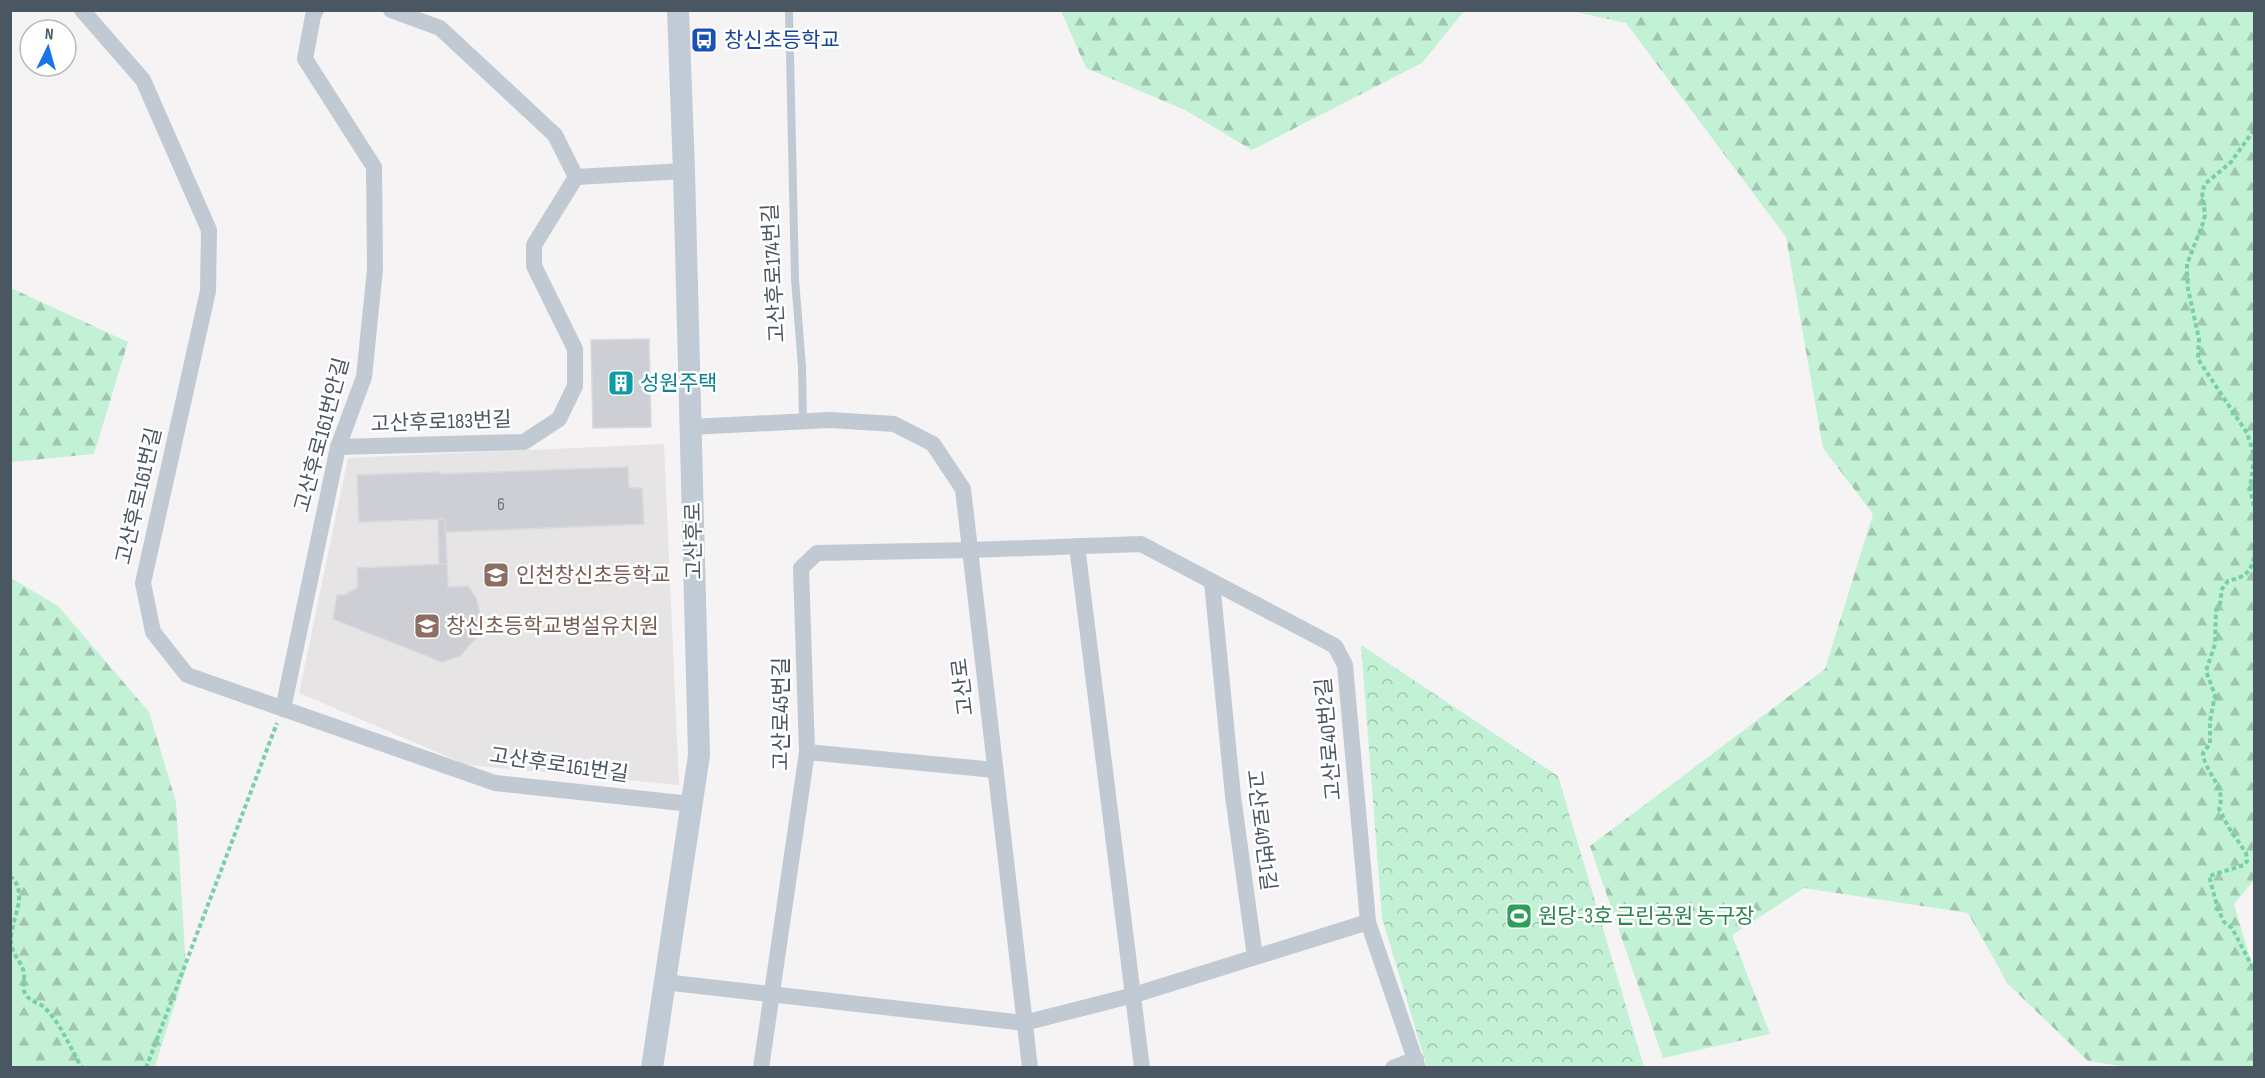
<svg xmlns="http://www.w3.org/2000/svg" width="2265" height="1078" font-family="'Sofia Sans Condensed','Noto Sans KR',sans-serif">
	<defs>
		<pattern id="forest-firs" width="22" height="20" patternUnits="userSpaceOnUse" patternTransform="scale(1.5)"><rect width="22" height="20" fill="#c3f1d5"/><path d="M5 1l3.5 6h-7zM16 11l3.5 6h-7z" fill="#a0c6b0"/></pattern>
		<pattern id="park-crowns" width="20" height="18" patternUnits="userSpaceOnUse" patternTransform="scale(1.5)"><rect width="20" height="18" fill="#c3f1d5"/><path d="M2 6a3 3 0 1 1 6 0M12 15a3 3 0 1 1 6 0" fill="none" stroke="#a0c6b0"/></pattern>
	</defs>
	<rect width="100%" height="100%" fill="#f5f3f3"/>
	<polygon fill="#e6e4e5" points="664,444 679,785 467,765 299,693 348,458"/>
	<g fill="url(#forest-firs)">
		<polygon points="1061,11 1464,11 1422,63 1252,150 1185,110 1086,68"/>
		<polygon points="1572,11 2254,11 2254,880 2234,904 2254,972 2254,1067 2133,1068 2088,1061 2008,984 1968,913 1804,888 1732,935 1770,1034 1663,1058 1590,846 1825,669 1873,514 1823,448 1786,237 1626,23"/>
		<polygon points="11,288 128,342 94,454 11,462"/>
		<polygon points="11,578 58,606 149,712 176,802 186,969 155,1066 11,1067"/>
	</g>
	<polygon fill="url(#park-crowns)" points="1361,645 1558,776 1644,1067 1427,1067 1382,918"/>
	<g fill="#cdcfd5" stroke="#d7d9de" stroke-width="1.5">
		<polygon points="649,339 651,427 593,428 591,340"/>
		<polygon points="628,467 629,488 642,488 644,524 446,532 445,519 359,522 357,475 439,472 440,474"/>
		<polygon points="438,519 445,519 447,564 439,565"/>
		<polygon points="447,564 448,587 468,586 476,598 479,609 480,625 477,637 460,656 442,662 333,619 337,595 345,595 358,587 357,568"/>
	</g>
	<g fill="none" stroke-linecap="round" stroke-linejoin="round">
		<g stroke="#7ad0a6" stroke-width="4" stroke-dasharray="4.5 3" stroke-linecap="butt">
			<polyline points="2254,130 2231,162 2205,184 2202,192 2205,215 2203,223 2187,264 2187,273 2188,289 2199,339 2198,359 2247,433 2252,448 2254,458 2250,488 2254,508"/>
			<polyline points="2254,545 2254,553"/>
			<path d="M2254,557C2251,573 2244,577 2228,581L2222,589L2220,604L2216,611L2215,644L2206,671L2215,695L2210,721V744L2203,753C2205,774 2227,786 2219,809L2229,828L2246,853L2247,861L2244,865L2209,876L2218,909L2224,922L2232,928L2254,970"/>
			<path d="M10,876C31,894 9,921 11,943C12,954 22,962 24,973C25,981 21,988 26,995C31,1002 40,1003 45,1008C63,1027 69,1046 82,1068"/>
			<polyline points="146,1068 277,723"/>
		</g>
		<polyline stroke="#c1cad2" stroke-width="8" points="789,10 795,279 802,367 803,421"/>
		<g stroke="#c1cad2" stroke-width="16">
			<polyline points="82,10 143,80 209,230 208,291 143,583 153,632 187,675 495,783 691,804"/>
			<polyline points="391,10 440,28 555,135 576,177 684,171"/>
			<polyline points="691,427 830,420 894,424 933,444 963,489 1030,1068"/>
			<polyline points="338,447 524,442 559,419 575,386 575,349 534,266 534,245 576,177"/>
			<polyline points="1077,546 1142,1068"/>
			<polyline points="1212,582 1233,796 1255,957"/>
			<polyline points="283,709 338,447 364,377 375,269 374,167 305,59 313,16 316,10"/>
			<polyline points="807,752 995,770"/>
			<polyline points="664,982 1024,1023 1134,995 1368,922"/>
			<polyline points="761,1068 807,752 801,568 817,553 970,550 1141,544 1335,646 1345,665 1368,922 1418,1068"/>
			<polyline points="1393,1068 1416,1059"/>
		</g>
		<polyline stroke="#c1cbd6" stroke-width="22" points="652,1068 699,755 684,171 678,10"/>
	</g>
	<defs>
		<symbol id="bus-square" viewBox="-11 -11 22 22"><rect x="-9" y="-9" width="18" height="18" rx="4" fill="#1a4fb4" stroke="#fff"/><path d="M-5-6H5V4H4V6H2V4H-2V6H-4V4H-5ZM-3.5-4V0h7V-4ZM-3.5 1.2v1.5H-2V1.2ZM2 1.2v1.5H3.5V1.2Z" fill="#fff"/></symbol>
		<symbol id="building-square" viewBox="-11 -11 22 22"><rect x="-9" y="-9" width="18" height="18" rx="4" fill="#0f9aa8" stroke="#fff"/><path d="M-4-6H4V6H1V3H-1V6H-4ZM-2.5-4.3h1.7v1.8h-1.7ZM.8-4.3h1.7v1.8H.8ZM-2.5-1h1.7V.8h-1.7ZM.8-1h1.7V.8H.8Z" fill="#fff"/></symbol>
		<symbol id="school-square" viewBox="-11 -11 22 22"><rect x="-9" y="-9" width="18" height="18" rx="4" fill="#8d6e63" stroke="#fff"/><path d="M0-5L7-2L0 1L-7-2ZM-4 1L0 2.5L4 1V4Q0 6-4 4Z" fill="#fff"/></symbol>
		<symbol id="stadium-square" viewBox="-11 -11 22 22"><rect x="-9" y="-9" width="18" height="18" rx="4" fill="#2e9e5b" stroke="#fff"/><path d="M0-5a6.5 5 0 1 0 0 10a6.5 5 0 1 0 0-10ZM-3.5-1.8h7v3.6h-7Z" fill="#fff"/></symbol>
	</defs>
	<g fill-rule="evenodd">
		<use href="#bus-square" x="689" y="25" width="30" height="30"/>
		<use href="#building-square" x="606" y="368" width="30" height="30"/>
		<use href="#school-square" x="481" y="560" width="30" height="30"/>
		<use href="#school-square" x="412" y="611" width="30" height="30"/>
		<use href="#stadium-square" x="1504" y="901" width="30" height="30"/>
	</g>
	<g text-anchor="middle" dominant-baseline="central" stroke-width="5" stroke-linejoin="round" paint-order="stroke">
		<g font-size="18" fill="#6b747e">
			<text x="501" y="504">6</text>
		</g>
		<g font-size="21" fill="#164399" stroke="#fff" text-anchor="start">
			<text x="724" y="40">창신초등학교</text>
		</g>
		<g font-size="21" fill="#4a5661" stroke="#fff">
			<text transform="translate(774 273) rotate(-93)">고산후로174번길</text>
			<text transform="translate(441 422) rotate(-2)">고산후로183번길</text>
			<text transform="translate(322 435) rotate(-75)">고산후로161번안길</text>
			<text transform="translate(139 496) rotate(-77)">고산후로161번길</text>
			<text transform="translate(694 541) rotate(-91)">고산후로</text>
			<text transform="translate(963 687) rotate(-97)">고산로</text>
			<text transform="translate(781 714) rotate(-90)">고산로45번길</text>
			<text transform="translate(1329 739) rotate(-95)">고산로40번2길</text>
			<text transform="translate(559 765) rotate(8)">고산후로161번길</text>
			<text transform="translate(1261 830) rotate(83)">고산로40번1길</text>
		</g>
		<g font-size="21" fill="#0d838f" stroke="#fff" text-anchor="start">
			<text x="640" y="383">성원주택</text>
		</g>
		<g font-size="21" fill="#785e54" stroke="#fff" text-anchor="start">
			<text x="516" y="575">인천창신초등학교</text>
			<text x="446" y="626">창신초등학교병설유치원</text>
		</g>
		<g font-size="21" fill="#27864d" stroke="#fff" text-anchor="start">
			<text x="1538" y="916">원당-3호 근린공원 농구장</text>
		</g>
	</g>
	<rect width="2265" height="1078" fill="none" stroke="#4a5661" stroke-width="24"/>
	<g transform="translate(48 48) rotate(5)"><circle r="28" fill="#ffffff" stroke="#b7bbc0" stroke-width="1.5"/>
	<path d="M0-4.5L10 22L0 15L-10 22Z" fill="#1a73e8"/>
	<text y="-9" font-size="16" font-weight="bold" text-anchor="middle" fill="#4a5661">N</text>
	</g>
</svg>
